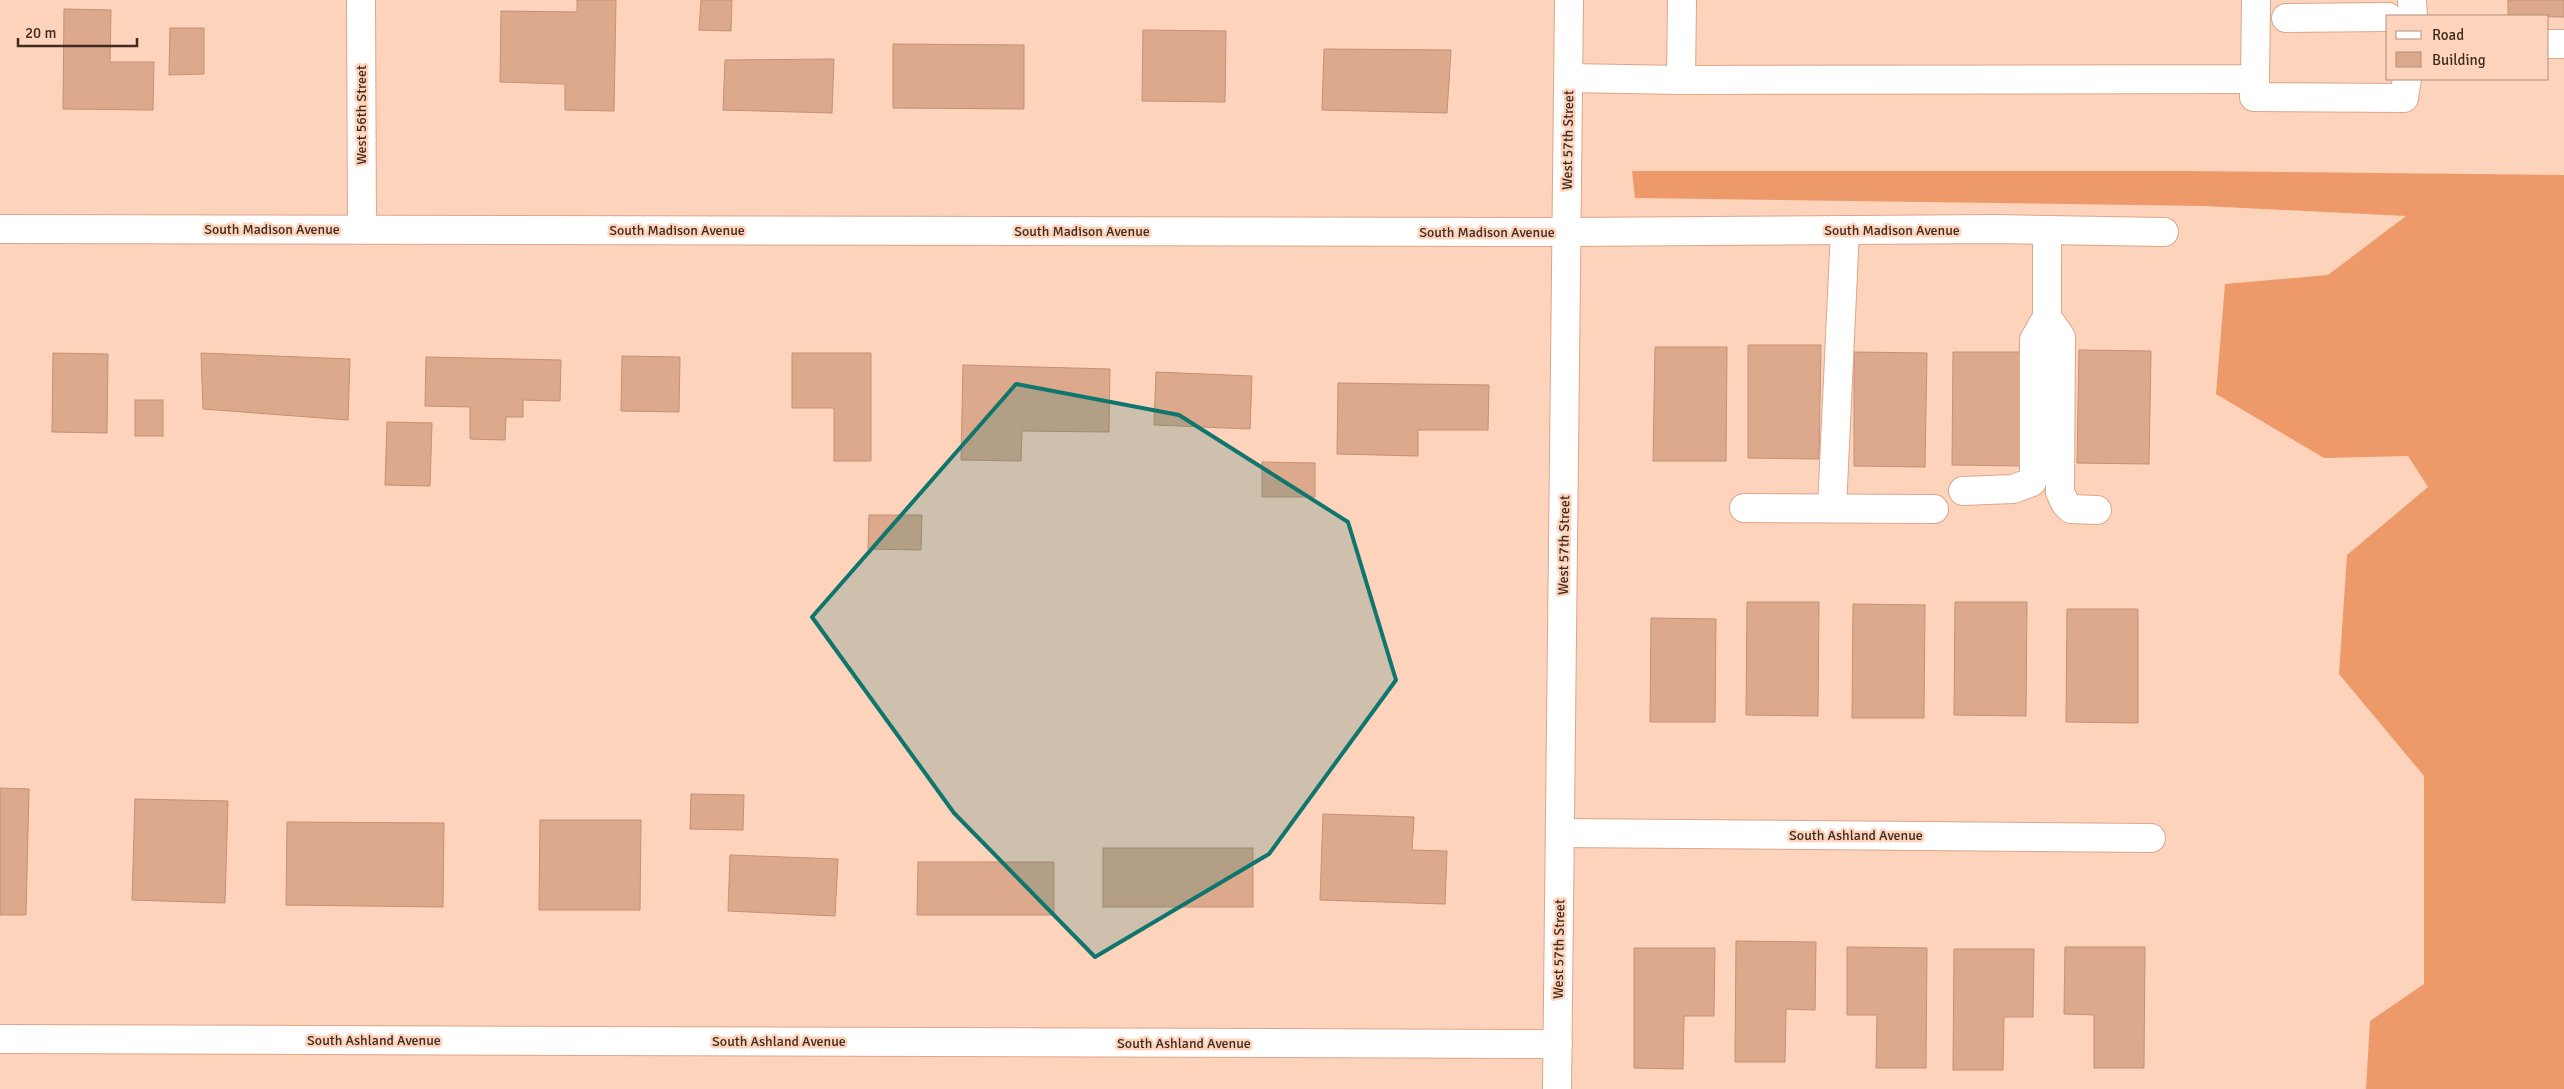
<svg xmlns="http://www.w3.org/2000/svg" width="2564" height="1089" font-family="Signika,sans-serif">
	<rect width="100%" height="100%" fill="#fed3bc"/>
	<polygon fill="#ed996a" points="1632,171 2183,171 2564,175 2564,1089 2366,1089 2370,1021 2424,984 2424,776 2339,674 2347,555 2428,487 2408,456 2324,458 2216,394 2225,284 2328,275 2406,216 2204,206 1635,198"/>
	<g fill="#dda98d" stroke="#c39175">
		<polygon points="577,0 616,0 614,111 565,110 565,84 500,82 501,11 577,12"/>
		<polygon points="701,0 732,0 731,31 699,30"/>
		<polygon points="2508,0 2564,0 2564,17 2508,16"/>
		<polygon points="64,9 111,10 110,62 154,62 153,110 63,109"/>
		<polygon points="170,28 204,28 204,74 169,75"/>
		<polygon points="1143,30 1226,31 1225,102 1142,101"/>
		<polygon points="893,44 1024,45 1024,109 893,108"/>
		<polygon points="1324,49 1451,50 1447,113 1322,110"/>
		<polygon points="834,59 832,113 723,110 725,60"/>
		<polygon points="1748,345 1821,345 1819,459 1748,458"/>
		<polygon points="1655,347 1727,347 1726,461 1653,461"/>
		<polygon points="2079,350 2151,351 2149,464 2077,463"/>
		<polygon points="1854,352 1927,353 1925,467 1854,466"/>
		<polygon points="1953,352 2025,352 2024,466 1952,465"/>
		<polygon points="53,353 108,354 107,433 52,432"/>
		<polygon points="201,353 350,359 348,420 203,409"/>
		<polygon points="792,353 871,353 871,461 834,461 834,408 792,408"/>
		<polygon points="622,356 680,357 679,412 621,411"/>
		<polygon points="426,357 561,360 560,401 523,400 523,417 506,417 505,440 470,439 470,407 425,406"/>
		<polygon points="963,365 1110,369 1109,432 1022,431 1021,461 961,460"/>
		<polygon points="1156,372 1252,376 1250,429 1154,425"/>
		<polygon points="1338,383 1489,385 1488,430 1418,430 1418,456 1337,454"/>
		<rect x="135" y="400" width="28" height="36"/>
		<polygon points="387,422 432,423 430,486 385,485"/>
		<polygon points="1262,462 1315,463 1315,497 1262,497"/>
		<polygon points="869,515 922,515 921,550 868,549"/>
		<polygon points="1747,602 1819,602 1818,716 1746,715"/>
		<polygon points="1955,602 2027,602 2026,716 1954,715"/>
		<polygon points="1853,604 1925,605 1924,718 1852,718"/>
		<polygon points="2067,609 2138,609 2138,723 2066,722"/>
		<polygon points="1651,618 1716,619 1715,722 1650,722"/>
		<polygon points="0,788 29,789 26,915 0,915"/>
		<polygon points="691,794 744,795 743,830 690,829"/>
		<polygon points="135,799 228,801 225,903 132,900"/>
		<polygon points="1323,814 1414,817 1412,850 1447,851 1445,904 1320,900"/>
		<polygon points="540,820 641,820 640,910 539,910"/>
		<polygon points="287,822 444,823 443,907 286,905"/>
		<rect x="1103" y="848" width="150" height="59"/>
		<polygon points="730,855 838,859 835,916 728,911"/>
		<polygon points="918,862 1054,862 1054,915 917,915"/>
		<polygon points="1736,941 1816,942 1815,1010 1786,1009 1785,1062 1735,1062"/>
		<polygon points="1847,947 1927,948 1926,1068 1876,1068 1877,1015 1847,1015"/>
		<polygon points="2065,947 2145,947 2144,1068 2094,1068 2094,1015 2064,1014"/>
		<polygon points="1634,948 1715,948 1714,1016 1684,1016 1683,1069 1634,1068"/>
		<polygon points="1954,949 2034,949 2033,1017 2004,1017 2003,1070 1953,1070"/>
	</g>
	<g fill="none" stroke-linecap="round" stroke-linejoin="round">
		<defs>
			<g id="minor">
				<polyline points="361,0 362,229"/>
				<polyline points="2412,0 2413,16"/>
				<polyline points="2286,18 2388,17"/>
				<polyline points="2548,44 2564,44"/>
				<polyline points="1569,78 1681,80 1682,0"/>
				<polyline points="2255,79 2254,97 2404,98 2407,79"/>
				<polyline points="1681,80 2255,79 2256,0"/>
				<polyline points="0,229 1567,232 1997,229 2164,232"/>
				<polyline points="2047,317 2061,337 2060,492 2065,503 2071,509 2097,510"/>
				<polyline points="1963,491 2013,489 2032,482 2034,473 2034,340 2047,317 2047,231"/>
				<polyline points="1744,508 1934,509"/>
				<polyline points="1832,508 1845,230"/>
				<polyline points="1562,833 2151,838"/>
				<polyline points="0,1039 1558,1044"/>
				<polyline points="1557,1089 1569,0"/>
			</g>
		</defs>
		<use href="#minor" stroke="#dba68b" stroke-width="30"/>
		<use href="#minor" stroke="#fff" stroke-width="28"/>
	</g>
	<path fill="#0f766e" fill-opacity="0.2" stroke="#0f766e" stroke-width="4" stroke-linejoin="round" d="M1016,384L1179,415L1348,522L1396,680L1269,854L1095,957L954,813L812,617Z"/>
	<g text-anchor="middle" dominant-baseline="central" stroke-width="5" stroke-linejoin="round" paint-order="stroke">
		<g font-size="14" fill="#402b20" stroke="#fed3bc">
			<text transform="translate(361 115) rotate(-90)">West 56th Street</text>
			<text transform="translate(1568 140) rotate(-89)">West 57th Street</text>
			<text x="272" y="229">South Madison Avenue</text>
			<text x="677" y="230">South Madison Avenue</text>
			<text x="1892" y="230">South Madison Avenue</text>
			<text x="1082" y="231">South Madison Avenue</text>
			<text x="1487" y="232">South Madison Avenue</text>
			<text transform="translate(1564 545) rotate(-89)">West 57th Street</text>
			<text x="1856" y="835">South Ashland Avenue</text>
			<text transform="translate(1559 949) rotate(-89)">West 57th Street</text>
			<text x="374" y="1040">South Ashland Avenue</text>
			<text x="779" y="1041">South Ashland Avenue</text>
			<text x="1184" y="1043">South Ashland Avenue</text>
		</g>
	</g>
	<rect x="2386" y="15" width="162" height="65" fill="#fed3bc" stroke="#b2907e"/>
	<rect x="2396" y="31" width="25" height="8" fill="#ffffff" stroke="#b2907e"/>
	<text x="2432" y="40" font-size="15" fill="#402b20">Road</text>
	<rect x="2396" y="52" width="25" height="15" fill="#dda98d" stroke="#b2907e"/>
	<text x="2432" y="65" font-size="15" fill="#402b20">Building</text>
	<path d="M18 38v8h119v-8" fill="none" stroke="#402b20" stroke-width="2.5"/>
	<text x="25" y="38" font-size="15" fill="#402b20" stroke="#fed3bc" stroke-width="4" paint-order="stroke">20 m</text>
</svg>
